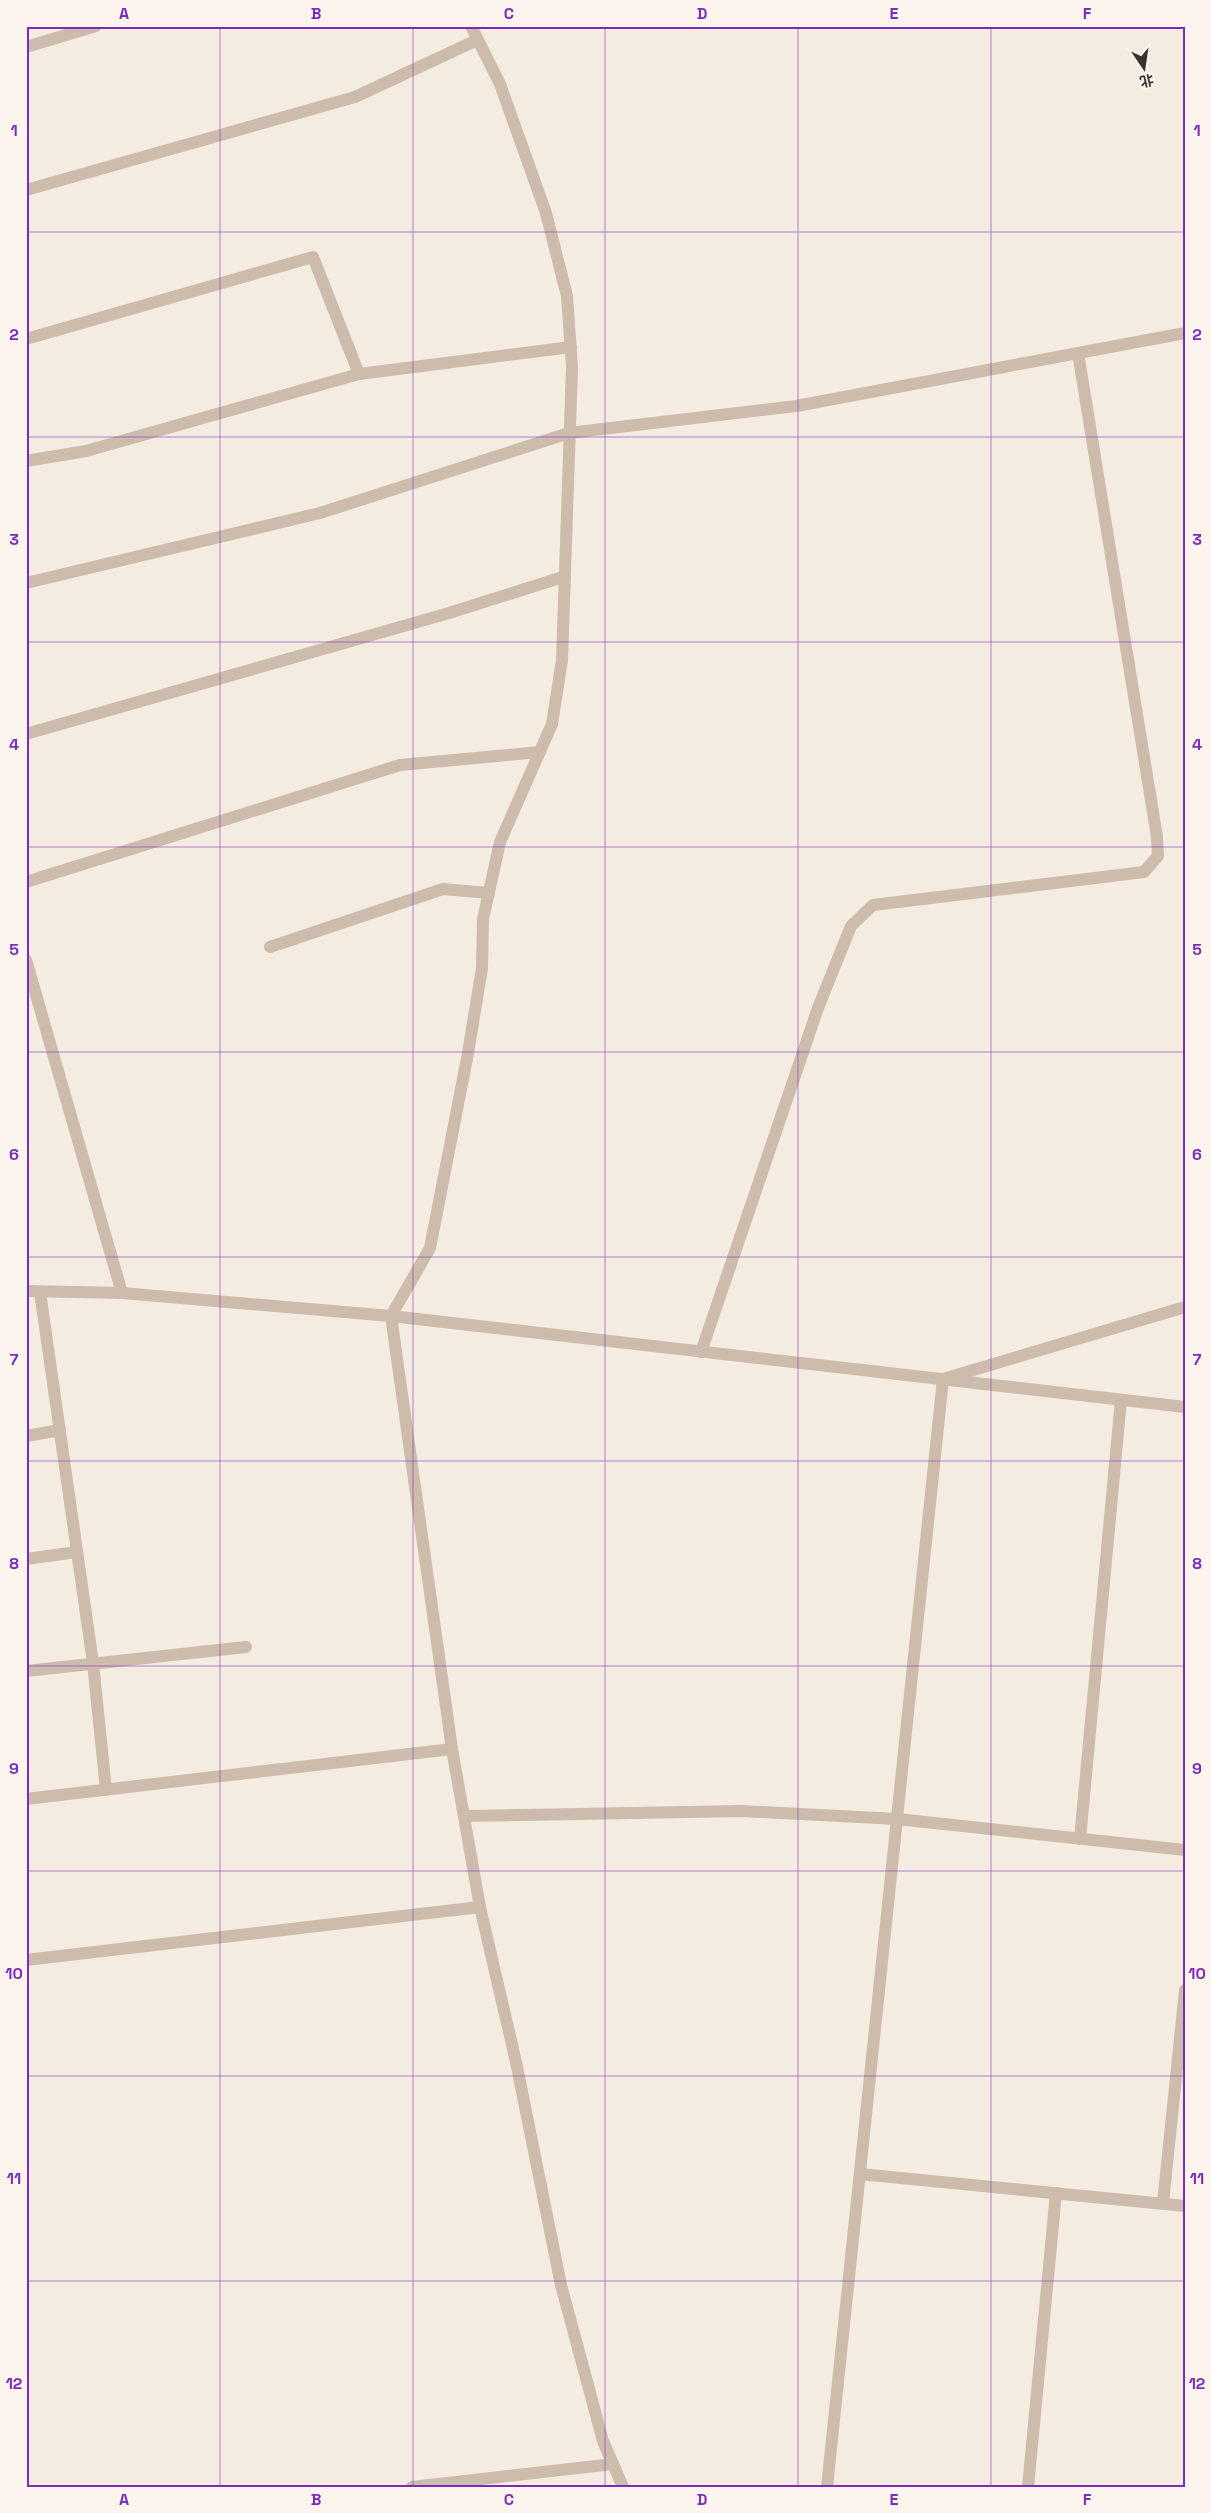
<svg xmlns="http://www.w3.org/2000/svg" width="1211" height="2513" font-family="'Space Grotesk','Noto Sans SC',sans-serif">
	<rect width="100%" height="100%" fill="#f4ebe1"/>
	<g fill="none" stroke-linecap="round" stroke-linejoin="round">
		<g stroke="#cdbbac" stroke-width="12">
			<polyline points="471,26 500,84 546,213 567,296 572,367 562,660 552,724 500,842 483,919 482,968 468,1053 430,1248 391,1316 1185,1407"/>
			<polyline points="26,47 96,26"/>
			<polyline points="26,190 355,97 477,40"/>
			<polyline points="26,339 313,257 359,374 571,347"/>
			<polyline points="26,461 86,451 359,374"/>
			<polyline points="26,583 320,513 569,433 796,406 1185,333"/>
			<polyline points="26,734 449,613 563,577"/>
			<polyline points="26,882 400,765 540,752"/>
			<polyline points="270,947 443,889 489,893"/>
			<polyline points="26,960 122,1293"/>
			<polyline points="26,1291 122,1293 391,1316 452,1749 480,1907 516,2062 561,2285 603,2441 623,2487"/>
			<polyline points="40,1292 93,1663 106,1790"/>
			<polyline points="701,1352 818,1008 851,926 873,905 1144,872 1158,856 1157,837 1078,353"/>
			<polyline points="26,1436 60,1430"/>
			<polyline points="26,1559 77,1552"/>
			<polyline points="26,1671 246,1647"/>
			<polyline points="26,1799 452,1749"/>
			<polyline points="464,1816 742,1811 897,1819 1185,1850"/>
			<polyline points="1080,1839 1121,1400"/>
			<polyline points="26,1960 480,1907"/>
			<polyline points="860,2174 1185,2206"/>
			<polyline points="1163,2203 1185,1990"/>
			<polyline points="412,2487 613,2464"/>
			<polyline points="827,2487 943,1379 1185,1307"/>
			<polyline points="1028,2487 1056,2193"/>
		</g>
	</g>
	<path fill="none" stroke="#7b2cbf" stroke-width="1" stroke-opacity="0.55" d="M220,26V2487M413,26V2487M605,26V2487M798,26V2487M991,26V2487M26,232H1185M26,437H1185M26,642H1185M26,847H1185M26,1052H1185M26,1257H1185M26,1461H1185M26,1666H1185M26,1871H1185M26,2076H1185M26,2281H1185"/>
	<rect width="1211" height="2513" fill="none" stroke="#fbf5ee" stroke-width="55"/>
	<g transform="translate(1144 68) rotate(167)" stroke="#fbf5ee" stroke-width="4" paint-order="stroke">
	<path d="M0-4L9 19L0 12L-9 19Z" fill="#3b302b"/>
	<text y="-8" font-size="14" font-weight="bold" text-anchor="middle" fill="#3b302b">北</text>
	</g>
	<rect x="28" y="28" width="1156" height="2458" fill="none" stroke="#7b2cbf" stroke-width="2"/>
	<g font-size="16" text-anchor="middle" font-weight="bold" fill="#7b2cbf">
		<text x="124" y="19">A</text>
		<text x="316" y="19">B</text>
		<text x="509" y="19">C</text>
		<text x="702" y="19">D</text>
		<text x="894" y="19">E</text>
		<text x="1087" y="19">F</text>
		<text x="14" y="136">1</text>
		<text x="1197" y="136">1</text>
		<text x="14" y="340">2</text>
		<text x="1197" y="340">2</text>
		<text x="14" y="545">3</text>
		<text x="1197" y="545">3</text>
		<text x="14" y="750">4</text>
		<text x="1197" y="750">4</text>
		<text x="14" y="955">5</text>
		<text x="1197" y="955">5</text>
		<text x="14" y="1160">6</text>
		<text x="1197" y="1160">6</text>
		<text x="14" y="1365">7</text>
		<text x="1197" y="1365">7</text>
		<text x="14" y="1569">8</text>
		<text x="1197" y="1569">8</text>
		<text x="14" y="1774">9</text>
		<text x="1197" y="1774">9</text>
		<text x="14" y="1979">10</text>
		<text x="1197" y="1979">10</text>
		<text x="14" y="2184">11</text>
		<text x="1197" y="2184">11</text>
		<text x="14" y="2389">12</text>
		<text x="1197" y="2389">12</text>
		<text x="124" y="2505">A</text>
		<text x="316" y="2505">B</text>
		<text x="509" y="2505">C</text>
		<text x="702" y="2505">D</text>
		<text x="894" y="2505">E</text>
		<text x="1087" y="2505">F</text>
	</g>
</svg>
